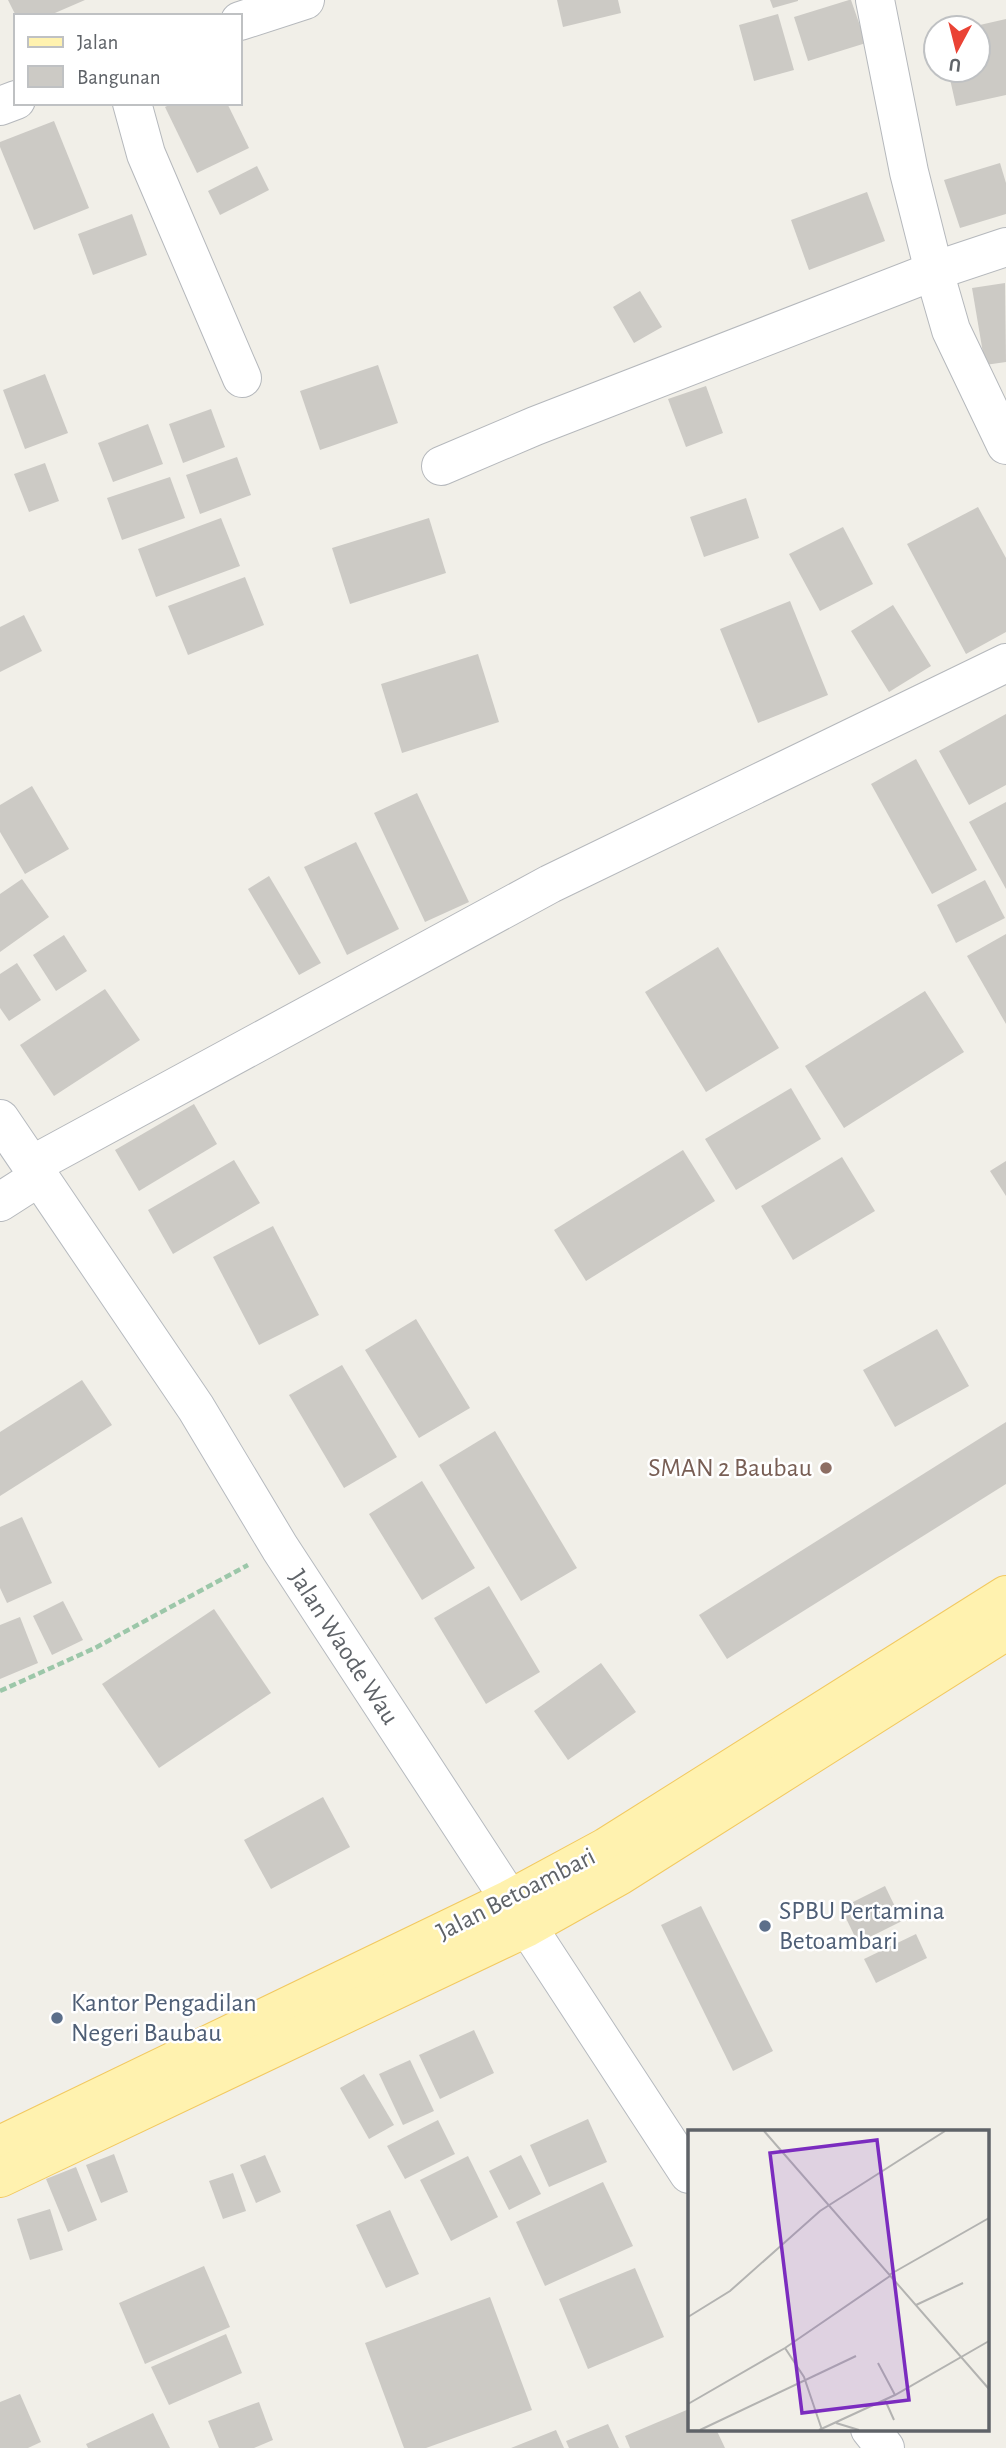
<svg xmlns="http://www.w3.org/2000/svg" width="1006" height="2448" font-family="'Alegreya Sans',sans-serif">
	<rect width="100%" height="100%" fill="#f1efe8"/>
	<g fill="#cccac5">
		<polygon points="8,0 85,0 48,16 16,16"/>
		<polygon points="557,0 618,0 621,13 563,27"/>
		<polygon points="770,0 798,0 798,1 773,8"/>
		<polygon points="849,0 851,0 866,43 808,61 794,17"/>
		<polygon points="778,14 794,70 754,81 739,25"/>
		<polygon points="1006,19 1006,95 956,106 948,70 978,70 978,28 971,27"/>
		<polygon points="173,103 227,103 249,148 197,173 165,107"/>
		<polygon points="54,121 89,208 34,230 0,147 0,142"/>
		<polygon points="1000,163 1006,183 1006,214 960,228 944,180"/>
		<polygon points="257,166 269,190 220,215 208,191"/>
		<polygon points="867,192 885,241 809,270 791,220"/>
		<polygon points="132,214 147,255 93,275 78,234"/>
		<polygon points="1005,283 1006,362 985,365 972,288"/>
		<polygon points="640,291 662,327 634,343 613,307"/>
		<polygon points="378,365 398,423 320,450 300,391"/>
		<polygon points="45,374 68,433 25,449 3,390"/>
		<polygon points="706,386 723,433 686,447 668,399"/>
		<polygon points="211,409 225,447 183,463 169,424"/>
		<polygon points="148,424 163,464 113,482 98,443"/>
		<polygon points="237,457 251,495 200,514 186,475"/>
		<polygon points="45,463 59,501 29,512 14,474"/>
		<polygon points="170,477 185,518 122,540 107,498"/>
		<polygon points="746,498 759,538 704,557 690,517"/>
		<polygon points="978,507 1006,558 1006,632 966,654 907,544"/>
		<polygon points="221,518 240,566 156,597 138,549"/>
		<polygon points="429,518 446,573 350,604 332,548"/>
		<polygon points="843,527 873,584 820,611 789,554"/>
		<polygon points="245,577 264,625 188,655 168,606"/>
		<polygon points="790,601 828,695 758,723 720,629"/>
		<polygon points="893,605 931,666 889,692 851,631"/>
		<polygon points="24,615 42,651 0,672 0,627"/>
		<polygon points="478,654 499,722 402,753 381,684"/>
		<polygon points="1006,714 1006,785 969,805 939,751"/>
		<polygon points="916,759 977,870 932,894 871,784"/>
		<polygon points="32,786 69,849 25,874 0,832 0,805"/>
		<polygon points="417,793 469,902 425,922 374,813"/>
		<polygon points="1006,802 1006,889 969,822"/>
		<polygon points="356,842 399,929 347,955 304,867"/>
		<polygon points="269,876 321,963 299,975 248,889"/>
		<polygon points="22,879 49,917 0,952 0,894"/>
		<polygon points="985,880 1005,918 956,943 937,905"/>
		<polygon points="1006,934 1006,1024 967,956"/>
		<polygon points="64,935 87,971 56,991 33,955"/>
		<polygon points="718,947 779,1048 706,1092 645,992"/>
		<polygon points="17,963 41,1000 9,1021 0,1008 0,974"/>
		<polygon points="105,989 140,1040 54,1096 20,1045"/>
		<polygon points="925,991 964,1052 844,1128 805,1066"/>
		<polygon points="791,1088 821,1139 736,1190 705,1139"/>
		<polygon points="194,1104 217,1144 139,1191 115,1150"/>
		<polygon points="683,1150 715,1201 586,1281 554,1230"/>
		<polygon points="842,1157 875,1211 793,1260 761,1206"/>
		<polygon points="234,1160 260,1203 173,1254 148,1210"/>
		<polygon points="1006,1161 1006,1196 990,1171"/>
		<polygon points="273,1226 319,1315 259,1345 213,1257"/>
		<polygon points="416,1319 470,1408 419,1438 365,1350"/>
		<polygon points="937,1329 969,1386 895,1427 863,1370"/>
		<polygon points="342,1365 397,1457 344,1488 289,1395"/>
		<polygon points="82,1380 112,1425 0,1496 0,1432"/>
		<polygon points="1006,1422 1006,1484 727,1659 699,1615"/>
		<polygon points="495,1431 577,1568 521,1601 439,1465"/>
		<polygon points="422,1481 475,1568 422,1600 369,1514"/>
		<polygon points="22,1517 52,1583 7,1603 0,1588 0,1527"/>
		<polygon points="489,1586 540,1672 486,1704 434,1618"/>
		<polygon points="63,1601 83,1640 52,1655 33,1616"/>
		<polygon points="214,1609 271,1693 159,1768 102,1684"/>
		<polygon points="20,1617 38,1663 0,1679 0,1625"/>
		<polygon points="601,1663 636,1712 568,1760 534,1711"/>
		<polygon points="323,1797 350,1847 271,1889 244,1840"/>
		<polygon points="885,1886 902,1921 858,1943 841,1908"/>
		<polygon points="701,1906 773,2051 733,2071 661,1925"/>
		<polygon points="916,1934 927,1958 876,1983 864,1959"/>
		<polygon points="474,2030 494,2073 440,2099 419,2055"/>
		<polygon points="410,2060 434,2111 403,2125 379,2074"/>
		<polygon points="364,2074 394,2125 369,2139 340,2088"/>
		<polygon points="588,2119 607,2162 549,2187 530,2145"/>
		<polygon points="438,2120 455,2154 405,2179 387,2146"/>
		<polygon points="114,2154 128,2192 101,2203 86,2165"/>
		<polygon points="265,2155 281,2192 256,2203 240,2165"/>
		<polygon points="521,2155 541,2194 509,2210 489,2171"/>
		<polygon points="468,2156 498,2217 451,2241 420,2180"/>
		<polygon points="76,2167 97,2220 68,2232 46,2179"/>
		<polygon points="233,2173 246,2211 223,2219 209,2181"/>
		<polygon points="603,2182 633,2246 545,2286 516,2222"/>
		<polygon points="50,2209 63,2250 30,2260 17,2219"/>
		<polygon points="390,2210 419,2274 386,2288 356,2225"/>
		<polygon points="204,2266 230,2327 145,2364 119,2303"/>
		<polygon points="635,2268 664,2337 588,2369 559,2299"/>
		<polygon points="490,2297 532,2410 426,2448 404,2448 365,2343"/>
		<polygon points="226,2334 242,2373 169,2405 151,2367"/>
		<polygon points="20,2394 41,2442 28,2448 0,2448 0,2402"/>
		<polygon points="259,2402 273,2440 254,2448 219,2448 208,2421"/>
		<polygon points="689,2409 689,2429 716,2429 725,2448 630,2448 625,2436"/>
		<polygon points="153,2413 170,2448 88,2448 86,2444"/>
		<polygon points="608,2424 619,2448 569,2448 566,2441"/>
		<polygon points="556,2430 564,2448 511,2448"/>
	</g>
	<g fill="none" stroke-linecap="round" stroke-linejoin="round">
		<defs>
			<g id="street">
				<polyline points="875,0 909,172 934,271 951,330 1006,445"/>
				<polyline points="240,21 305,0"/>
				<polyline points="132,103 146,154 242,378"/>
				<polyline points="0,106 16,100"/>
				<polyline points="441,466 535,426 934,271 1006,247"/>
				<polyline points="32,1165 550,884 1006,663"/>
				<polyline points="0,1202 39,1177"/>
			</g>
			<g id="secondary">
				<polyline points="0,1119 196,1408 280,1548 689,2174"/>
				<polyline points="870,2429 885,2448"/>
			</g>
			<g id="primary">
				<polyline points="0,2145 510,1899 606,1847 1006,1595"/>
				<polyline points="0,2178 528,1927 619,1876 1006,1631"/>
			</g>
		</defs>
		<use href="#street" stroke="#b5b8bc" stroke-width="40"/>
		<use href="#secondary" stroke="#b6babf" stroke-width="40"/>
		<use href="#primary" stroke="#f2c960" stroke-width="40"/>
		<polyline stroke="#9cc7a9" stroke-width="4.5" stroke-dasharray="7 3.5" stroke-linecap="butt" points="0,1691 95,1648 248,1565"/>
		<use href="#street" stroke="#fff" stroke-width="38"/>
		<use href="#secondary" stroke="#fff" stroke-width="38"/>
		<use href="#primary" stroke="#fff2af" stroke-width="38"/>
	</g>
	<circle fill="#8d6e63" stroke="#fff" stroke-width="2.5" cx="826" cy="1468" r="7"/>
	<g fill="#5c6f8a" stroke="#fff" stroke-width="2.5">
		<circle cx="765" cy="1926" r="7"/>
		<circle cx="57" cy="2018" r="7"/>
	</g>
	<g text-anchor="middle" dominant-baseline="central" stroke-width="5" stroke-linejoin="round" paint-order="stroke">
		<g font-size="26" fill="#785e54" stroke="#fff" text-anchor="end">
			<text x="812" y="1468">SMAN 2 Baubau</text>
		</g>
		<g font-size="26" fill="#5f6368" stroke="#fff">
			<text transform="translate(344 1647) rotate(57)">Jalan Waode Wau</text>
			<text transform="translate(516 1894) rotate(-27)">Jalan Betoambari</text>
		</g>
		<g font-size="26" fill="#4e5e75" stroke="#fff" text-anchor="start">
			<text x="779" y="1911">SPBU Pertamina<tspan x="779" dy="30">Betoambari</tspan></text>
			<text x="71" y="2003">Kantor Pengadilan<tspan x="71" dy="30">Negeri Baubau</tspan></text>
		</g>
	</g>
	<g transform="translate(688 2130)">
		<rect width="301" height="301" fill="#f1efe8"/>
		<path fill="none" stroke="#b3b3b1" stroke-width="2" d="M76,1L301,259M201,145L301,88M228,175L275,153M0,187L42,161L132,81L257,1M97,218L116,247L134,300M190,233L207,265M197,270L206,290M0,274L97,218L202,146M148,293L171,300M12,300L168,226M131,300L207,265L301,211"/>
		<path fill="#7b2cbf" fill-opacity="0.15" stroke="#7b2cbf" stroke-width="3.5" d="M189,10L221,270L114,283L82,23Z"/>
		<rect width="301" height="301" fill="none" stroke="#5f6368" stroke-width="3.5"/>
	</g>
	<rect x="14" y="14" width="228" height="91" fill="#ffffff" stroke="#bfc1c3" stroke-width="2"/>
	<rect x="28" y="37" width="35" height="10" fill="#fff2af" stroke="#bfc1c3" stroke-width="2"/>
	<text x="77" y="49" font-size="21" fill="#5f6368">Jalan</text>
	<rect x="28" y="66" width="35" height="21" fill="#cccac5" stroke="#bfc1c3" stroke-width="2"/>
	<text x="77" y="84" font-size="21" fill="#5f6368">Bangunan</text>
	<g transform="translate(957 49) rotate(187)"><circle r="33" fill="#ffffff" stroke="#bfc1c3" stroke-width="2"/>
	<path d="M0-5L12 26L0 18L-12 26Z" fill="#ea4335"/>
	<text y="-10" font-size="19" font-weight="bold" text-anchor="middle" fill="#5f6368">U</text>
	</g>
</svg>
